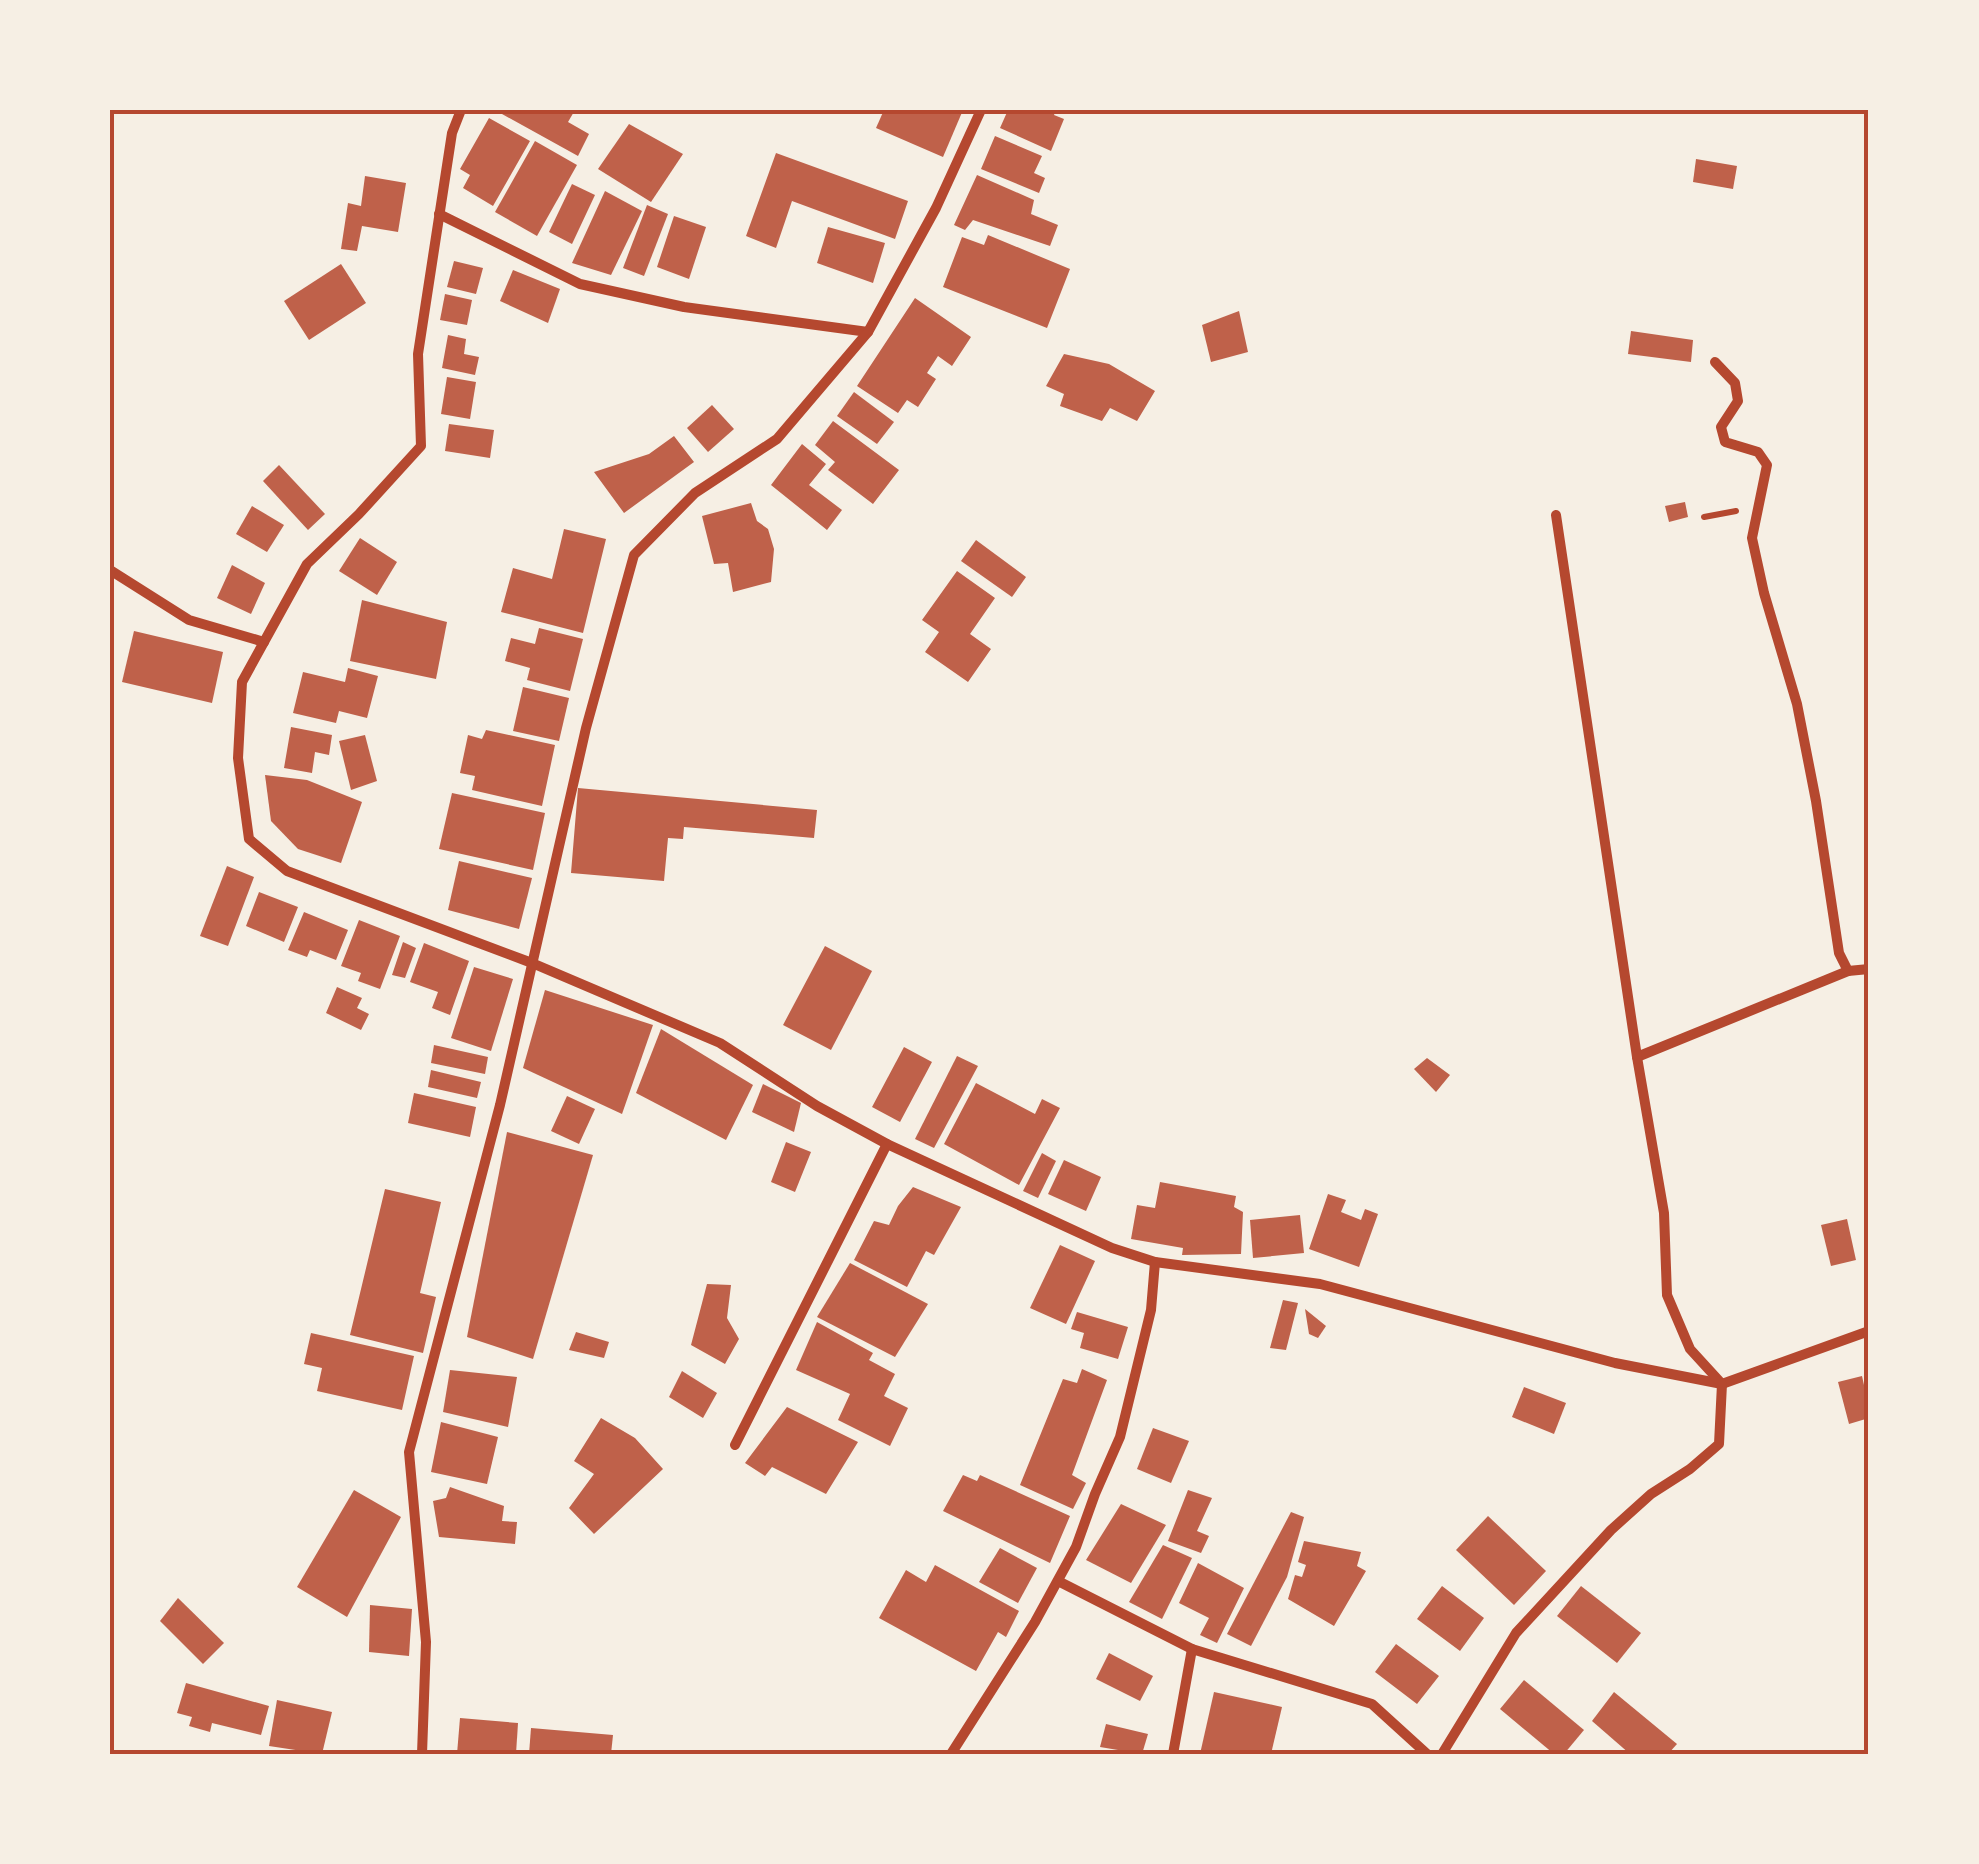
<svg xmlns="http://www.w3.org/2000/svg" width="1979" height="1864" font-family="Roboto,sans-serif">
	<rect width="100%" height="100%" fill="#f6efe4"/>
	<g fill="#bf614a">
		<polygon points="505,110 575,110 568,122 589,134 578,156 502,114"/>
		<polygon points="884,110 963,110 943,157 876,128"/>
		<polygon points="1008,110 1056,110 1054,115 1064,119 1051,151 1000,128"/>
		<polygon points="489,118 530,141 493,206 463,188 470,175 460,169"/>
		<polygon points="629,124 683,154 651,202 598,169"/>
		<polygon points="995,136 1042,156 1034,173 1045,178 1039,193 981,169"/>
		<polygon points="535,141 577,165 537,236 495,212"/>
		<polygon points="776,153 908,201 895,239 792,201 776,248 746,236"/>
		<polygon points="1696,159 1737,166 1733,189 1693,182"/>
		<polygon points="977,175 1034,200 1031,214 1058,225 1050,246 973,220 965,230 954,225"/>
		<polygon points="365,176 406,183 398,232 362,226 357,251 341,249 348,203 361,206"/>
		<polygon points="572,184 595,195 572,244 549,232"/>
		<polygon points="605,191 642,211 611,275 572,263"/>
		<polygon points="647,205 668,214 644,276 623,268"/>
		<polygon points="674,216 706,227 689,279 657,267"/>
		<polygon points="828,227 885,243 873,283 817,263"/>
		<polygon points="988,235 1070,269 1047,328 943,287 962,237 984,245"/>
		<polygon points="454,261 483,268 476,294 447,287"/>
		<polygon points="341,264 366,303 309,340 284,301"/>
		<polygon points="513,270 560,289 548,323 500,301"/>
		<polygon points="445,294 472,300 467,325 440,320"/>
		<polygon points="915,298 971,337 952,366 938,356 927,373 936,379 918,407 907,400 898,413 857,386"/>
		<polygon points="1239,311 1248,352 1211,362 1202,325"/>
		<polygon points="1631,331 1693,340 1691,362 1628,354"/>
		<polygon points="448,335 466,339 464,354 479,357 475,375 442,368"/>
		<polygon points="1064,354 1109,364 1155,391 1137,421 1110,408 1102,421 1060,406 1064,394 1046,386"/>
		<polygon points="447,377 476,382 470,419 441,414"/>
		<polygon points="854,392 894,422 877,444 837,416"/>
		<polygon points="712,405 734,429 708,452 687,428"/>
		<polygon points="833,421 899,470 873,504 828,470 835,462 815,445"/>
		<polygon points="449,424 494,430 490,458 445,451"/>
		<polygon points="674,436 694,462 624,513 594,472 649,454"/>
		<polygon points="802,444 826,464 809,485 842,510 827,530 771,485"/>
		<polygon points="279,465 325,514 308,530 263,481"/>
		<polygon points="1685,502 1688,517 1669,522 1665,506"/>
		<polygon points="751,503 757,521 768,529 774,549 771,582 733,592 728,563 714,564 702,516"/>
		<polygon points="252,506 284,525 267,552 236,534"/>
		<polygon points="564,529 606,539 583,633 501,612 513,568 552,579"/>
		<polygon points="360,538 397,562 377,595 339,571"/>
		<polygon points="976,540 1026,577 1012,597 961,561"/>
		<polygon points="232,565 265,583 251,614 217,598"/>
		<polygon points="957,571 995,598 970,634 991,649 968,682 925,652 939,632 922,620"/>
		<polygon points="362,600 447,622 436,679 350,661"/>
		<polygon points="539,628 583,639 570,691 527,680 530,668 505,661 511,638 535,644"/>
		<polygon points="134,631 223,652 212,703 122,682"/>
		<polygon points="348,668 378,676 367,718 339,711 336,723 293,713 303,672 345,682"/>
		<polygon points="523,687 569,698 559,741 513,731"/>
		<polygon points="291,727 332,735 329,755 315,752 312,773 284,768"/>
		<polygon points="486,730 555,745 542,806 472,790 475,776 460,773 468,735 482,739"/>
		<polygon points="365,735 377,781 351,790 339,741"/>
		<polygon points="265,775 307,780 362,802 341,863 298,849 271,821"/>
		<polygon points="578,788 817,810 814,838 684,827 683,839 668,838 664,881 571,873"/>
		<polygon points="452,793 545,813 533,870 439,849"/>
		<polygon points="459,861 532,878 519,929 448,910"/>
		<polygon points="227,866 254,877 228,946 200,936"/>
		<polygon points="259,892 298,907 284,942 246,926"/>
		<polygon points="304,912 348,930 336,960 310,950 307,957 288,950"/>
		<polygon points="359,920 400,936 380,989 358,981 361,973 341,966"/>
		<polygon points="403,942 416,948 405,978 392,975"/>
		<polygon points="424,943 469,961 450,1015 432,1008 438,992 410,982"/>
		<polygon points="825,946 872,971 831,1050 783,1025"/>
		<polygon points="474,967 513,979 491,1051 451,1038"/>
		<polygon points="337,987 362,998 357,1008 369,1014 361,1030 326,1013"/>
		<polygon points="545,990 653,1025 622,1114 523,1068"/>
		<polygon points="661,1029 753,1085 726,1140 636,1093"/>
		<polygon points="434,1045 488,1057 485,1074 431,1063"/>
		<polygon points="904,1047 932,1062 900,1122 872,1107"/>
		<polygon points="957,1056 978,1066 934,1148 915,1139"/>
		<polygon points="1427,1058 1450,1075 1436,1092 1414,1069"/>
		<polygon points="431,1070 481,1082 477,1098 428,1087"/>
		<polygon points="976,1083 1035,1114 1042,1099 1060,1108 1019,1185 944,1144"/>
		<polygon points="763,1084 801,1103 794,1132 752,1112"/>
		<polygon points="414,1093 476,1107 470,1137 408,1123"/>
		<polygon points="567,1096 595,1109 579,1144 551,1131"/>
		<polygon points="507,1132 593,1155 533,1359 467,1337"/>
		<polygon points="786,1142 811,1152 795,1192 771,1182"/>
		<polygon points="1042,1153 1056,1161 1038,1198 1023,1191"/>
		<polygon points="1064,1160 1101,1177 1086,1211 1048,1194"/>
		<polygon points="1160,1182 1236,1196 1234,1207 1243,1212 1241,1254 1182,1255 1183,1248 1131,1239 1137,1205 1155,1208"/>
		<polygon points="913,1187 961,1207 934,1255 926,1251 907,1287 854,1260 874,1221 889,1225 898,1206"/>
		<polygon points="385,1189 441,1202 420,1293 436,1297 423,1353 350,1335"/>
		<polygon points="1328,1194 1346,1200 1341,1212 1361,1220 1365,1209 1378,1214 1359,1267 1309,1249"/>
		<polygon points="1300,1215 1304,1253 1253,1258 1250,1220"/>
		<polygon points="1847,1219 1856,1260 1831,1266 1821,1225"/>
		<polygon points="1060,1245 1095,1261 1066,1324 1030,1308"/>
		<polygon points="850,1263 928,1304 895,1357 817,1317"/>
		<polygon points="707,1284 731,1285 727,1318 739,1339 725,1364 691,1345"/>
		<polygon points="1283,1300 1298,1303 1286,1350 1270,1348"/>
		<polygon points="1305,1309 1326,1326 1318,1338 1309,1334"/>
		<polygon points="1077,1312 1128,1327 1118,1359 1080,1348 1084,1333 1071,1329"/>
		<polygon points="817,1322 873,1353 869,1360 895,1374 884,1396 908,1408 890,1446 838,1420 850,1394 796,1370"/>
		<polygon points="576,1332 609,1342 604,1358 569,1350"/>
		<polygon points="311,1333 414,1356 402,1410 317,1391 322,1368 304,1364"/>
		<polygon points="1082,1369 1107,1380 1072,1475 1086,1483 1073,1509 1020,1485 1063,1379 1077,1383"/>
		<polygon points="450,1370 517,1377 508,1427 443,1412"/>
		<polygon points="682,1371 717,1393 703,1418 669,1397"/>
		<polygon points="1862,1376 1864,1385 1869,1384 1869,1418 1849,1424 1838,1382"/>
		<polygon points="1524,1387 1566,1403 1554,1434 1512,1417"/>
		<polygon points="787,1407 858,1442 826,1494 772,1467 765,1476 745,1463"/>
		<polygon points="601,1418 635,1438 663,1469 594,1534 569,1508 594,1474 574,1461"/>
		<polygon points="441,1422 498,1437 487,1484 431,1472"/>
		<polygon points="1153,1428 1189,1441 1171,1483 1137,1469"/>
		<polygon points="963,1475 977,1481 980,1475 1070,1516 1050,1563 943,1511"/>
		<polygon points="450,1487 504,1506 502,1521 517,1522 515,1544 439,1537 433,1501 446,1498"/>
		<polygon points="354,1490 401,1517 347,1617 297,1587"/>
		<polygon points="1188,1490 1212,1498 1197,1531 1209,1536 1201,1553 1168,1541"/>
		<polygon points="1121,1504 1166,1525 1131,1583 1086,1560"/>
		<polygon points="1291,1512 1304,1517 1287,1577 1251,1646 1227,1634"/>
		<polygon points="1488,1516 1546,1571 1514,1605 1456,1550"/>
		<polygon points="1304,1541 1361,1552 1357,1566 1366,1571 1334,1626 1288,1599 1295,1575 1302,1577 1306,1565 1298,1562"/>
		<polygon points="1163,1545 1192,1558 1162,1619 1129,1602"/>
		<polygon points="1000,1548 1037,1568 1018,1603 979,1582"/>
		<polygon points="1198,1563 1244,1588 1217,1643 1200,1635 1209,1618 1179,1603"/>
		<polygon points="935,1565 1019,1611 1006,1637 998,1632 976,1671 879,1618 906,1570 926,1582"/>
		<polygon points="1442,1586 1484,1618 1460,1651 1417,1619"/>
		<polygon points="1581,1586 1641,1633 1617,1663 1557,1616"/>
		<polygon points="178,1598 224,1643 203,1664 160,1621"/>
		<polygon points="370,1605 412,1609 409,1656 369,1652"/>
		<polygon points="1396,1644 1439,1676 1417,1704 1375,1672"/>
		<polygon points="1109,1653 1153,1676 1140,1701 1096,1679"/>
		<polygon points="1524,1680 1584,1730 1564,1754 1554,1754 1500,1709"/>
		<polygon points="186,1683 269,1706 261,1735 212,1723 210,1732 189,1726 192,1717 177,1713"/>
		<polygon points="1214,1692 1282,1707 1271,1754 1200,1754"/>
		<polygon points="1614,1692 1677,1744 1668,1754 1630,1754 1592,1721"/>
		<polygon points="277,1700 332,1712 322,1754 269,1746"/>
		<polygon points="460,1718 518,1723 516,1754 457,1754"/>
		<polygon points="1106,1724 1148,1734 1142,1754 1100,1747"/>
		<polygon points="531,1728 613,1735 611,1754 529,1754"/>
	</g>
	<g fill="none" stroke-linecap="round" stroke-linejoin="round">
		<polyline stroke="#b5482f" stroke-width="6" points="1704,517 1736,511"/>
		<g stroke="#b5482f" stroke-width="10">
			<polyline points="461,110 452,133 418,354 421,446 359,514 307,564 242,682 238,758 249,839 287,871 532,963 720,1043 817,1106 887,1144 1112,1248 1155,1262 1320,1284 1615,1363 1722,1384 1869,1331"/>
			<polyline points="439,214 580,284 684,307 868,332"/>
			<polyline points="1715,362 1735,383 1738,401 1721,427 1725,442 1758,452 1767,465 1752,538 1764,593 1797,704 1816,801 1839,953 1848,971 1869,969"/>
			<polyline points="110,570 189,620 264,642"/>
			<polyline points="1637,1057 1848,971"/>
			<polyline points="735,1445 887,1144"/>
			<polyline points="1058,1581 1192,1649 1372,1704 1427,1754"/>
			<polyline points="422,1754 426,1642 409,1452 500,1105 586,728 634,555 695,493 777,439 868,332 936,208 981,110"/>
			<polyline points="951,1754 1035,1622 1076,1547 1095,1494 1120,1437 1151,1310 1155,1262"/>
			<polyline points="1173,1754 1192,1649"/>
			<polyline points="1442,1754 1516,1633 1611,1530 1651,1494 1690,1469 1719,1444 1722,1384 1690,1349 1667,1295 1664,1213 1637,1057 1556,515"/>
		</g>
	</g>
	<rect width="1979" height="1864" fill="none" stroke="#f6efe4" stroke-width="225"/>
	<rect x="112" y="112" width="1754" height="1640" fill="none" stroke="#b5482f" stroke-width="4"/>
</svg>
